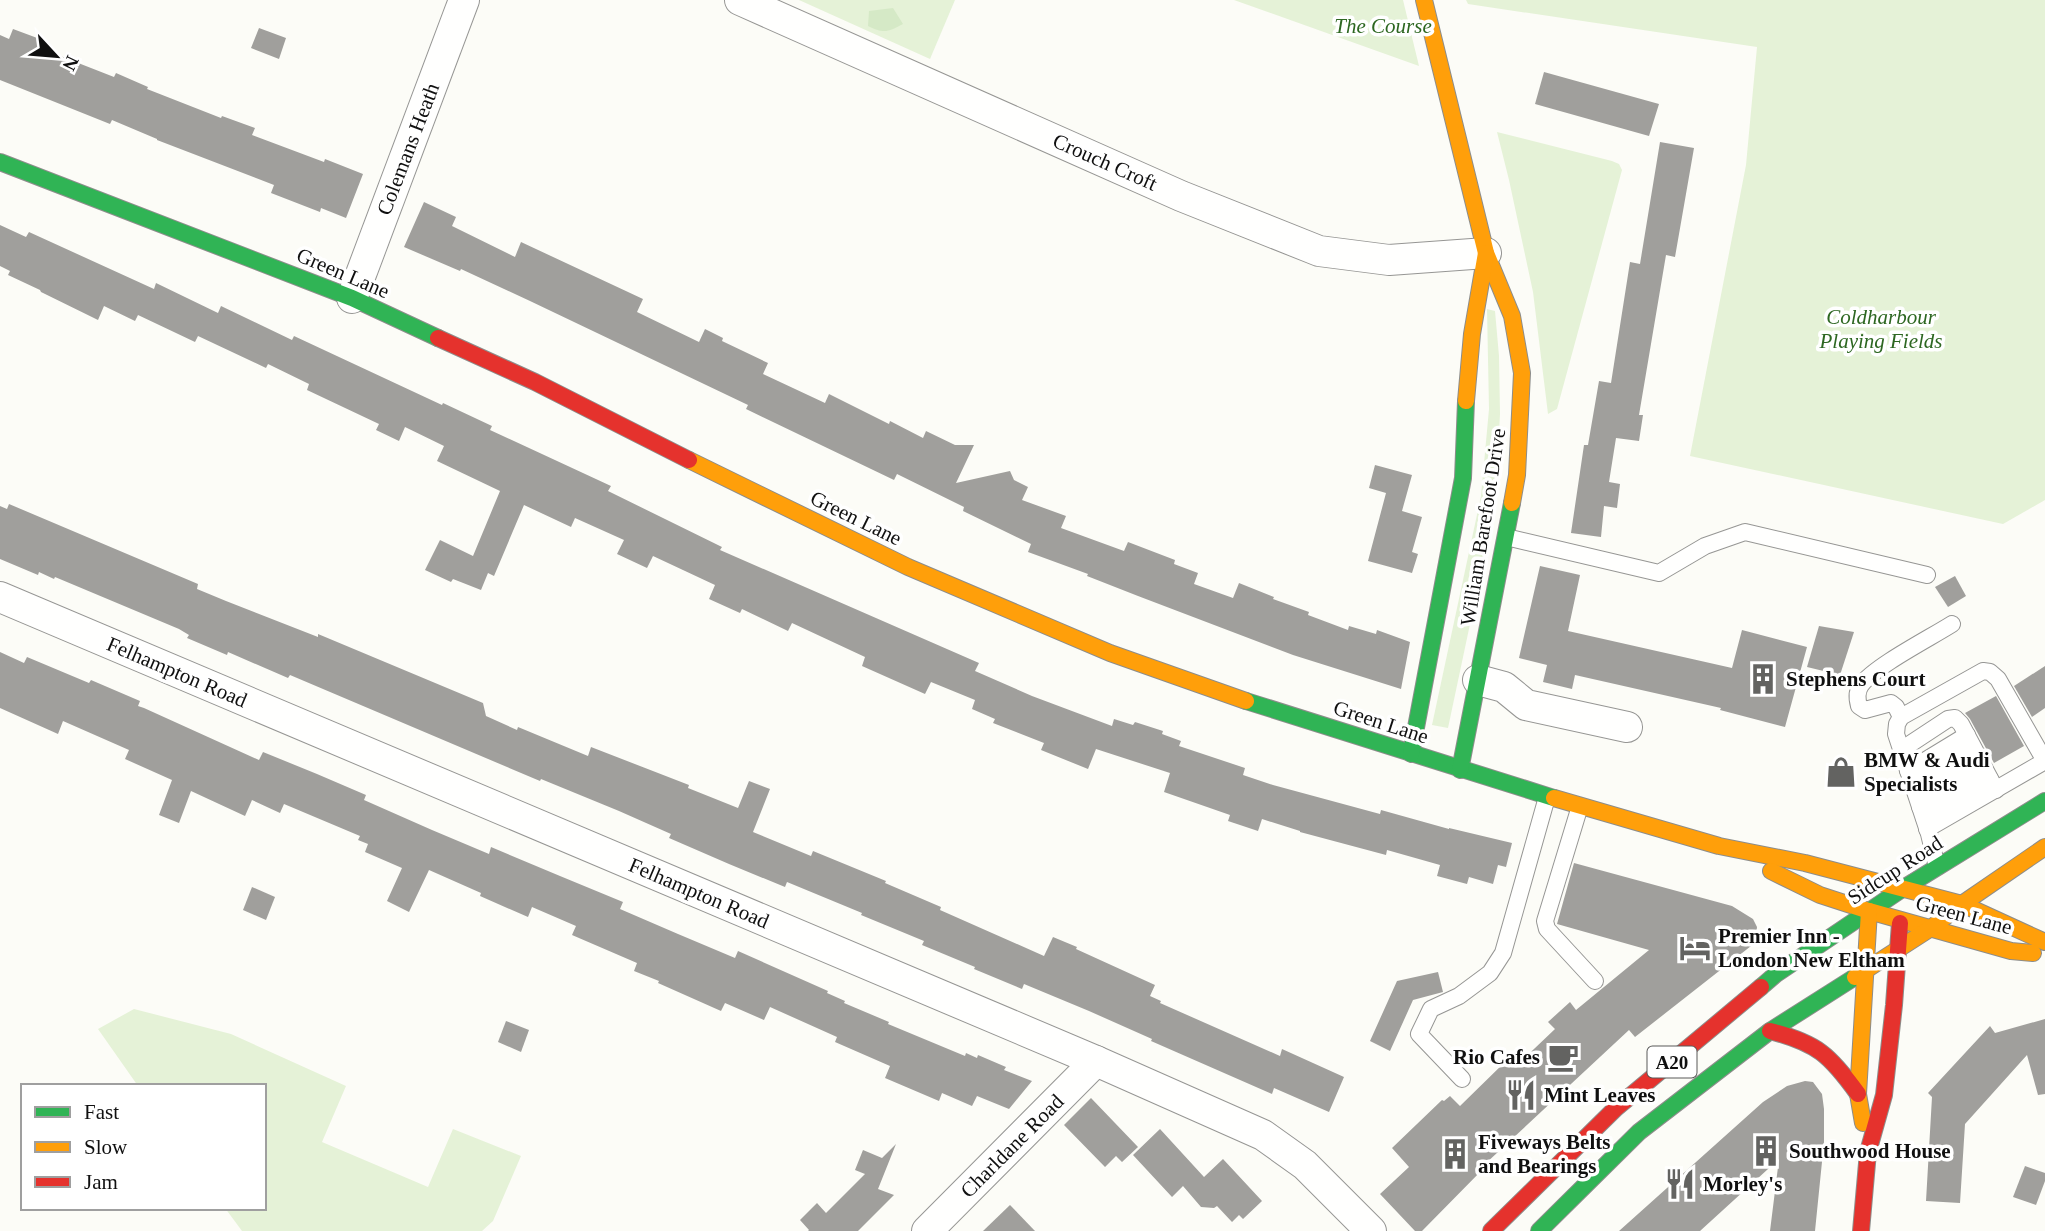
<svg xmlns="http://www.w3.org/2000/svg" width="2045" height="1231" font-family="'Times New Roman',serif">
	<rect width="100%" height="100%" fill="#fcfcf7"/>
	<g fill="#e5f2d7">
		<polygon points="799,0 955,0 930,59"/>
		<polygon points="1234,0 1403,0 1419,66"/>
		<polygon points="1466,0 2045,0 2045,500 2003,524 1690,456 1746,165 1757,47 1468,4"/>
		<polygon points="1497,132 1612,161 1619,164 1622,170 1557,409 1548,414 1533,292 1509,180"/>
		<polygon points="1487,309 1495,311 1499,356 1500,414 1495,506 1448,728 1432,725 1481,496 1489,409"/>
		<polygon points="134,1009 231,1034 346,1086 322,1142 428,1187 453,1129 521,1156 493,1221 482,1231 242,1231 225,1208 264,1208 264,1086 138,1086 98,1029"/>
	</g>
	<path fill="#d5e9c6" d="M893,8L903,24C888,32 884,34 868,26L869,11Z"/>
	<g fill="#a09f9c">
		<polygon points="259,28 286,38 279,59 251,48"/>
		<polygon points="13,29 48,42 45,50 114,77 116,73 148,87 147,89 221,118 222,116 255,128 252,135 324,162 325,159 363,174 346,218 321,208 320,212 271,193 274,185 157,140 157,139 112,120 110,124 0,80 0,35 9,39"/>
		<polygon points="1544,72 1659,104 1649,136 1535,104"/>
		<polygon points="1660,142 1694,148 1675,257 1666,255 1639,415 1643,415 1639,441 1616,438 1609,482 1620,484 1617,508 1604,506 1601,537 1571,533 1584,445 1588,445 1599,381 1611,383 1630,262 1640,264"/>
		<polygon points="424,202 456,217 452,226 515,257 521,242 643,299 637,312 699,342 705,329 723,338 722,341 768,363 763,374 825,403 829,394 889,424 890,421 923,438 926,431 955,445 974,445 956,483 1010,471 1014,480 1028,487 1022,500 1066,516 1061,528 1124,551 1128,542 1175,560 1174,564 1198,573 1194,584 1233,598 1239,583 1274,597 1273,599 1309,612 1308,615 1348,630 1349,626 1376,634 1377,630 1410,642 1401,689 1293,655 1138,596 1087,576 1088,574 1028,552 1031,544 963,511 964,507 897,474 894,480 746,409 748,405 530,301 461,269 460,271 404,247"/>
		<polygon points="0,225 26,237 29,232 154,289 156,283 218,313 221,306 292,340 294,336 442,405 443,403 492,426 490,430 611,486 608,491 722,547 720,550 979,663 975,671 1032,696 1112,726 1114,719 1133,725 1135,722 1163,731 1162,734 1181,741 1179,746 1245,768 1243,775 1273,785 1380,814 1381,810 1449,829 1449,828 1512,843 1506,867 1498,865 1493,884 1469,877 1467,884 1437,876 1440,865 1387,850 1386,855 1300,832 1300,831 1262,819 1258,831 1228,821 1230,815 1164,792 1170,773 1096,749 1088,769 1041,750 1044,743 993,723 995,719 972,709 975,700 931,682 925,694 862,666 865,657 792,623 788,631 742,609 740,613 709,599 715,585 653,556 647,568 617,554 624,540 575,518 571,527 524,505 494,576 488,573 481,590 453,579 451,582 425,570 440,540 473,556 500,491 437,461 444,446 405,427 399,441 376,430 379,424 307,390 309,384 268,364 266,368 198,336 195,342 138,315 135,321 104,306 98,320 41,292 40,290 8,275 10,271 0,266"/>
		<polygon points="1375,465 1412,475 1402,511 1422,517 1412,552 1418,554 1412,573 1368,561 1386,493 1369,488"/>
		<polygon points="9,504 198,584 197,589 226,601 318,637 318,634 483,703 486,716 517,730 518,727 588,756 591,747 689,785 688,788 738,808 749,781 770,789 753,832 811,856 813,851 886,881 885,883 941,907 940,910 1044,956 1053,937 1077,947 1076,949 1155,985 1150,996 1161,1001 1160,1003 1280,1056 1282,1049 1344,1077 1329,1112 1274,1088 1272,1094 1151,1041 1152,1039 1089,1011 1024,984 1022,989 974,969 975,967 922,945 924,941 861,915 862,913 787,882 785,887 729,864 669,838 671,834 619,811 541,779 540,781 290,675 288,678 228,652 227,655 187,638 189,635 179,629 55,577 54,579 39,572 38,575 0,559 0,506 7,509"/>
		<polygon points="1540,566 1580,575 1568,631 1732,668 1742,630 1807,647 1785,727 1720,710 1721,708 1575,675 1572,689 1543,682 1547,665 1519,658"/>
		<polygon points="1955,576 1966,596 1948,607 1935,587"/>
		<polygon points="1819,626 1854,632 1840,675 1807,667"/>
		<polygon points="0,652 24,663 27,657 89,683 91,680 140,701 138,706 144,708 259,760 263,752 317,774 366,795 364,800 432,830 489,854 491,847 560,876 623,902 620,909 678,934 735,958 738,951 828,991 827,993 845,1001 844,1003 889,1022 888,1024 965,1056 966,1053 977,1058 978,1055 1006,1067 1004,1070 1032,1081 1009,1109 977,1096 972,1106 942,1093 939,1101 885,1078 890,1066 835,1042 837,1037 770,1007 764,1020 725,1003 721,1011 658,983 659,981 634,971 637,963 572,935 576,926 532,907 528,917 480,896 481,893 429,870 409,912 387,901 402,868 365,852 368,844 358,840 360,836 284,804 280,813 252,800 245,816 191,791 179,823 159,815 172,780 125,759 129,750 63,721 58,734 0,708"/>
		<polygon points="2045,666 2045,708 2032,717 2014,686"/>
		<polygon points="1996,696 2024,746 1994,763 1970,719 1965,713"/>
		<polygon points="1574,863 1732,906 1753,919 1757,927 1756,937 1751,946 1635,1037 1629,1030 1484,1165 1486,1166 1422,1231 1415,1231 1380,1194 1409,1167 1392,1148 1442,1100 1444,1101 1450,1096 1460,1106 1507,1060 1515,1067 1555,1029 1548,1022 1570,1002 1576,1010 1649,950 1557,924"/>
		<polygon points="252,887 275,897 266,920 243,910"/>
		<polygon points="1438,972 1443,992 1413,1000 1390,1051 1370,1041 1397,981"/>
		<polygon points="2045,1019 2045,1094 2038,1095 2027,1055 1965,1124 1960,1203 1926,1201 1932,1097 1928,1093 1990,1026 1995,1033"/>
		<polygon points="506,1021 529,1030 521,1052 498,1042"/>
		<polygon points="1805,1081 1813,1082 1822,1094 1824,1109 1824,1142 1815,1231 1770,1231 1779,1159 1700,1231 1619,1231 1763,1102 1787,1086"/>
		<polygon points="1091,1098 1138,1147 1122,1162 1116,1156 1105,1167 1064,1125"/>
		<polygon points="1160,1129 1204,1177 1223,1159 1262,1201 1243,1219 1239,1215 1232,1222 1217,1206 1214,1208 1201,1207 1183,1186 1172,1197 1133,1155"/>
		<polygon points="896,1144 878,1189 894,1195 858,1231 808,1231 809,1230 800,1220 817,1203 826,1213 865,1174 855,1170 863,1150 882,1158"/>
		<polygon points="2025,1166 2045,1173 2045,1181 2036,1205 2013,1197"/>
		<polygon points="1010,1205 1035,1231 983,1231"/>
	</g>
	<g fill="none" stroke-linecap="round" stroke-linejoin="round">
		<defs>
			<g id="lane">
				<polyline points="1506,537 1659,573 1705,546 1745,532 1927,575"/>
				<path d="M1901,717L1896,707L1891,703L1865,710L1859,706C1857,699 1856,692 1861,685C1875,666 1930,638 1952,624"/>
				<polyline points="1901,750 1948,719 1955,718 1961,724 1996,790"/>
				<polyline points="1908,771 1967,735"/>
				<polyline points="1912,782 1972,746"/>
				<polyline points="1916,793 1978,757"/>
				<polyline points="1580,806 1545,921 1547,929 1595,981"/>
				<polyline points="1920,807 1984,768"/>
				<polyline points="1924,818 1990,779"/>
				<polyline points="1927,829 2045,761"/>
				<polyline points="1937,867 1929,834 1896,734 1897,724 1901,717 1983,671 1990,672 1998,679 2045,761"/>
				<polyline points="1462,1079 1419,1034 1431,1009 1459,996 1490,973 1503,953 1547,797"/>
			</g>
			<g id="street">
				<polyline points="740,0 1181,196 1319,251 1389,260 1486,253"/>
				<polyline points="352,298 464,0"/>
				<polyline points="0,597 1096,1061 1263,1135 1305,1165 1371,1231"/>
				<polyline points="1478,680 1504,687 1526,705 1627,727"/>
				<polyline points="927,1231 1096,1061"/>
			</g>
			<g id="fast">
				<polyline points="0,162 352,298 438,338"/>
				<polyline points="1246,701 1554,798"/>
				<polyline points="1411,754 1463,478 1466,401"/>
				<polyline points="1460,770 1512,503"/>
				<polyline points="1761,987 1776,974 1902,889 2045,801"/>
				<polyline points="1539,1231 1639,1132 1770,1031 1855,977"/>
			</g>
			<g id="slow">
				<polyline points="1424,0 1486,253 1512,316 1522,373 1517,475 1512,503"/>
				<polyline points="1466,401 1472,334 1486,253"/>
				<polyline points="689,460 908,567 1110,653 1246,701"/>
				<polyline points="1554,798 1719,846 1805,863 1962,904 2045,942"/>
				<polyline points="1771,871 1820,895 1869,911 2011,951 2033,953"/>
				<polyline points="1855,977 1931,928 1962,904 2045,847"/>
				<polyline points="1863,1123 1858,1094 1869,911"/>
			</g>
			<g id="jam">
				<polyline points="438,338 535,382 689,460"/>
				<path d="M1770,1031C1817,1043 1830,1055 1858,1094"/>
				<polyline points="1491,1231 1616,1108 1761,987"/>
				<polyline points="1861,1231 1868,1152 1884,1095 1894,1005 1900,923"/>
			</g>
		</defs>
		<use href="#lane" stroke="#969694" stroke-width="18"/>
		<use href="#street" stroke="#969694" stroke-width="32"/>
		<use href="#fast" stroke="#8d8d8b" stroke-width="18"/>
		<use href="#slow" stroke="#8d8d8b" stroke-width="18"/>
		<use href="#jam" stroke="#8d8d8b" stroke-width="18"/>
		<use href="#lane" stroke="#fffffe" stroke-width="16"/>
		<use href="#street" stroke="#fffffe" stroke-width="30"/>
		<use href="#fast" stroke="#30b455" stroke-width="16"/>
		<use href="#slow" stroke="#ff9f0a" stroke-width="16"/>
		<use href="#jam" stroke="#e5322d" stroke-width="16"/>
	</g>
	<defs>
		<symbol id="building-bare" viewBox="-9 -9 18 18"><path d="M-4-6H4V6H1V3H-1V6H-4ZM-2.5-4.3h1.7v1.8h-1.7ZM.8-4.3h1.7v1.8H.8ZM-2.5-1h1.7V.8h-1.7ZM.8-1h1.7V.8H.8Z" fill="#636361" stroke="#fff" stroke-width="2.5" paint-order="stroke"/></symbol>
		<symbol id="shop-bare" viewBox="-9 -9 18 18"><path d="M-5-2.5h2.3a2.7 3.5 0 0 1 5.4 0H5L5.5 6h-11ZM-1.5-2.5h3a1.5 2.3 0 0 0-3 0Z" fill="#636361" stroke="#fff" stroke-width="2.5" paint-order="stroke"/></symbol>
		<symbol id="hotel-bare" viewBox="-9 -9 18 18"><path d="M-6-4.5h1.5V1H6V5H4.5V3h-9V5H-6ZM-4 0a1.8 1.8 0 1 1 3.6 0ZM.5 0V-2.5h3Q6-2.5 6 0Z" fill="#636361" stroke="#fff" stroke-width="2.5" paint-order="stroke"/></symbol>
		<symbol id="cafe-bare" viewBox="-9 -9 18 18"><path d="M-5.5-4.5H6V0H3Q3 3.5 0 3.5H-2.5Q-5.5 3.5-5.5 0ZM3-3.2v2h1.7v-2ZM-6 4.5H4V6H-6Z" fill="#636361" stroke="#fff" stroke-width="2.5" paint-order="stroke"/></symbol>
		<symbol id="restaurant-bare" viewBox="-9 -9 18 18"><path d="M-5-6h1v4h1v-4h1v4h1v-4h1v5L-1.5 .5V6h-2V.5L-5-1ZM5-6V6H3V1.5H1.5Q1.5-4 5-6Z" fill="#636361" stroke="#fff" stroke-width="2.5" paint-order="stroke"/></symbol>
	</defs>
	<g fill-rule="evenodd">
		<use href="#building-bare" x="1741" y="657" width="44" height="44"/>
		<use href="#shop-bare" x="1819" y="750" width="44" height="44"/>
		<use href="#hotel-bare" x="1673" y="926" width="44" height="44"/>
		<use href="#cafe-bare" x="1541" y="1035" width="44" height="44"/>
		<use href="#restaurant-bare" x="1499" y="1073" width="44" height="44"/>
		<use href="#building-bare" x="1744" y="1129" width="44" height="44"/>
		<use href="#building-bare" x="1433" y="1132" width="44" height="44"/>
		<use href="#restaurant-bare" x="1658" y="1162" width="44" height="44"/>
	</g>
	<g text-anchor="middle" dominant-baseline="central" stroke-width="7" stroke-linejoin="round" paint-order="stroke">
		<rect fill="#fff" stroke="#585858" stroke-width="2" x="1647.5" y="1046.5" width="49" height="31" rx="5"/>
		<g font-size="19" font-weight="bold" fill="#101010">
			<text x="1672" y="1062">A20</text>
		</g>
		<g font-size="21" font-style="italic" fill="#2d6721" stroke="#fff">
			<text x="1383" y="26">The Course</text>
			<text x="1881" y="317">Coldharbour<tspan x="1881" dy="24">Playing Fields</tspan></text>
		</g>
		<g font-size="21" fill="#101010" stroke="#fff">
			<text transform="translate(408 149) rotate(-69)">Colemans Heath</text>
			<text transform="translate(1105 162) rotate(24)">Crouch Croft</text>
			<text transform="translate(343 273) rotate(23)">Green Lane</text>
			<text transform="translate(856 518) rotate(26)">Green Lane</text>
			<text transform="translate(1483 527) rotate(-81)">William Barefoot Drive</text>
			<text transform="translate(177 672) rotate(23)">Felhampton Road</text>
			<text transform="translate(1381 722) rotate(18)">Green Lane</text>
			<text transform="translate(1895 870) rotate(-33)">Sidcup Road</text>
			<text transform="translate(699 893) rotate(23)">Felhampton Road</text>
			<text transform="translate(1964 915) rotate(15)">Green Lane</text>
			<text transform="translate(1012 1146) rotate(-45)">Charldane Road</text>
		</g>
		<g font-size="21" font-weight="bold" fill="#101010" stroke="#fff" text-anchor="start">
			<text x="1786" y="679">Stephens Court</text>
			<text x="1864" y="760">BMW &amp; Audi<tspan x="1864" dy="24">Specialists</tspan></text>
			<text x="1718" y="936">Premier Inn -<tspan x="1718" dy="24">London New Eltham</tspan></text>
			<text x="1540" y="1057" text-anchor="end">Rio Cafes</text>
			<text x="1544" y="1095">Mint Leaves</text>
			<text x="1478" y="1142">Fiveways Belts<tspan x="1478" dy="24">and Bearings</tspan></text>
			<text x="1789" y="1151">Southwood House</text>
			<text x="1703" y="1184">Morley's</text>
		</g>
	</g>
	<rect x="21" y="1084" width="245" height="126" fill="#ffffff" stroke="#9f9f9f" stroke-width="2"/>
	<rect x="35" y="1107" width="35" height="10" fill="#30b455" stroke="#9f9f9f" stroke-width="2"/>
	<text x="84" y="1119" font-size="21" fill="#101010">Fast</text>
	<rect x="35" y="1142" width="35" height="10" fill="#ff9f0a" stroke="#9f9f9f" stroke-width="2"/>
	<text x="84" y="1154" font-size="21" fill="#101010">Slow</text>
	<rect x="35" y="1177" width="35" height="10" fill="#e5322d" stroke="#9f9f9f" stroke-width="2"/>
	<text x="84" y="1189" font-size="21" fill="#101010">Jam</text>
	<g transform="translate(56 56) rotate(116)" stroke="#ffffff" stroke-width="5" paint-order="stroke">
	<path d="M0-5L12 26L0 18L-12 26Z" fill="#101010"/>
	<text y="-10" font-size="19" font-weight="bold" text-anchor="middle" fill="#101010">N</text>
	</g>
</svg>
